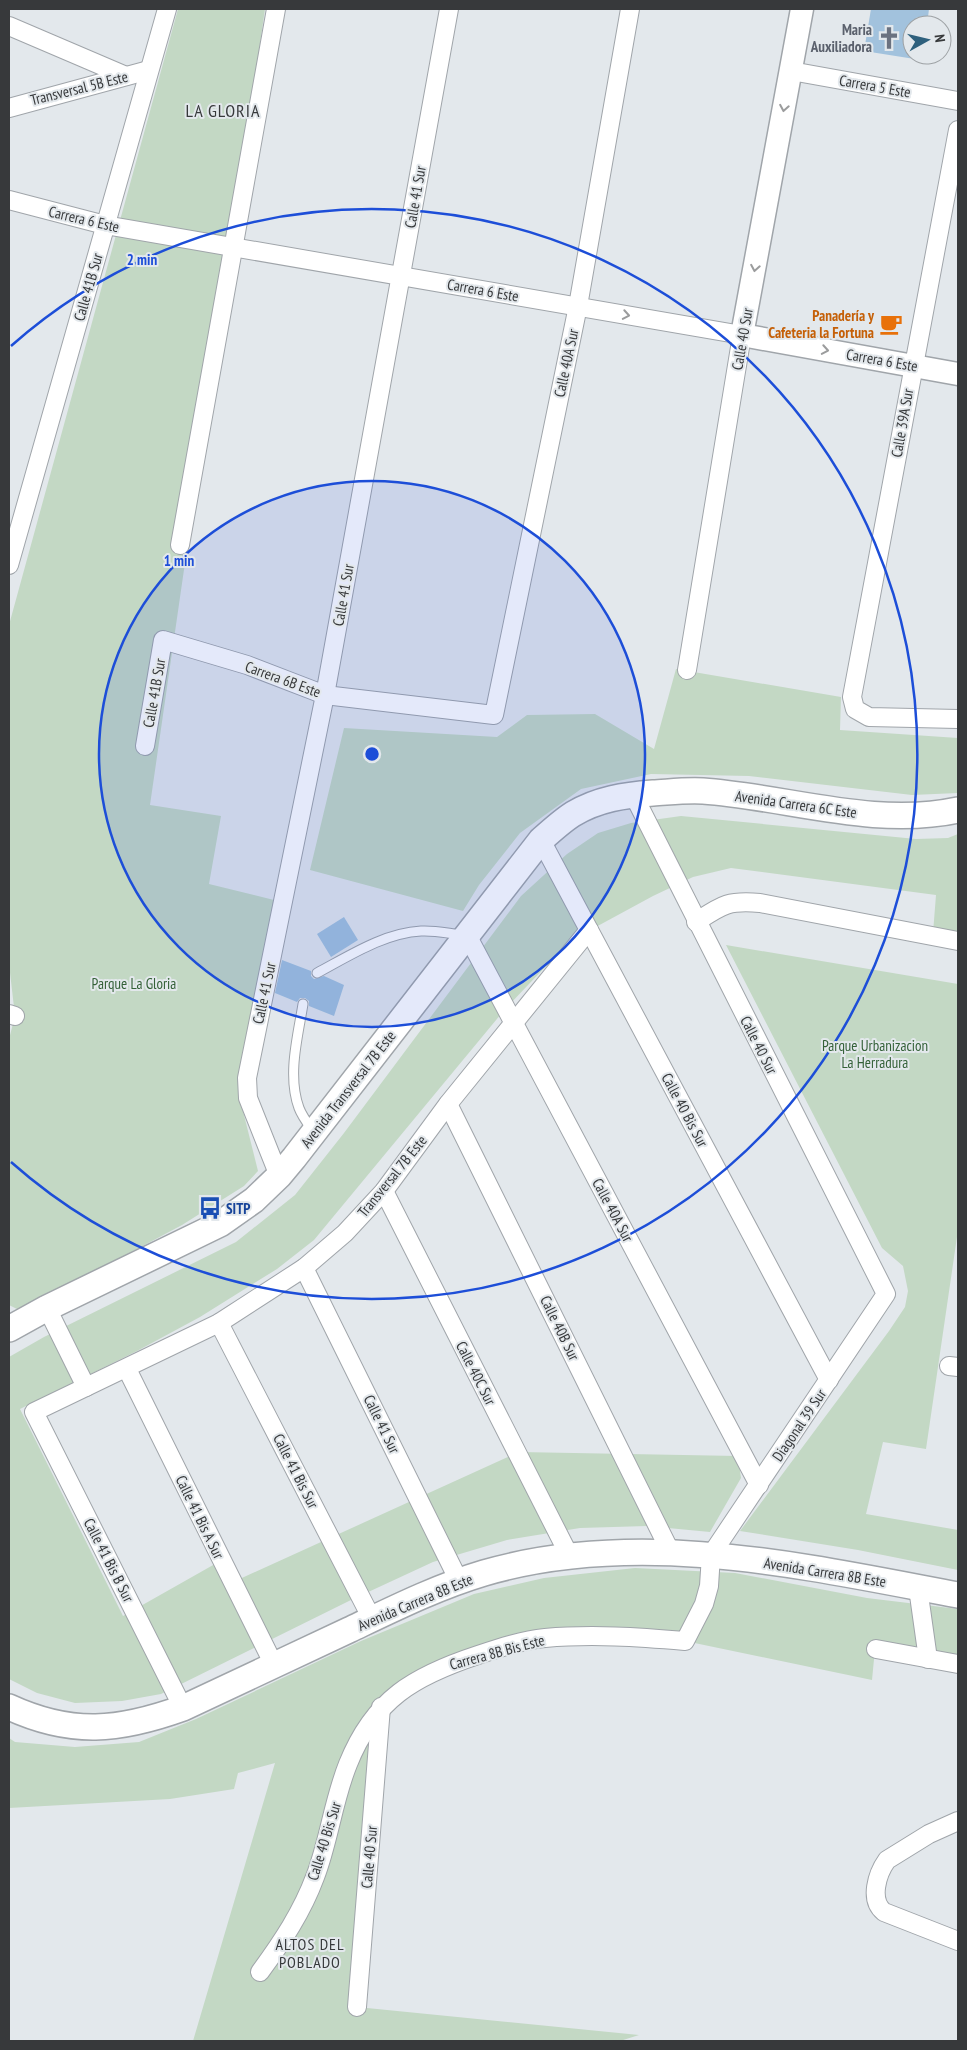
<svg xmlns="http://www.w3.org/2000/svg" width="967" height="2050" font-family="'PT Sans Narrow',sans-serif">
	<rect width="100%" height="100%" fill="#e3e8ec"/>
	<g fill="#c3d8c4">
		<polygon points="178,9 265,9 150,805 221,816 209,884 274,900 238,1091 258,1171 244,1186 182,1225 21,1311 9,1305 9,1039 15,1016 9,964 9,625"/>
		<polygon points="676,669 841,697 840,730 958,738 958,793 912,795 749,776 651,774 581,789 520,833 479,885 463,911 310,870 344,728 497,737 527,715 595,714 654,749"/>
		<polygon points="681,816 916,839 948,838 958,834 958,937 933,933 936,895 731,868 693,877 653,896 570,941 506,1008 314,1240 277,1269 200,1317 137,1351 20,1409 123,1616 222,1560 233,1582 519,1452 738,1456 741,1478 710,1532 647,1526 580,1528 507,1540 433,1562 351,1600 161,1694 122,1701 75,1703 37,1693 9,1679 9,1357 44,1337 236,1242 295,1195 344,1133 521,896 567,854 598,833 631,823"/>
		<polygon points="726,945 958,984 958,1230 926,1449 883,1442 866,1514 958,1530 958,1570 858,1550 740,1531 889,1331 905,1307 908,1291 903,1266 882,1248"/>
		<polygon points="635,1568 735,1573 867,1598 958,1609 958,1664 875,1649 872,1680 685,1641 626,1636 491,1651 381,1707 357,2007 639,2035 620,2041 193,2041 275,1763 238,1773 234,1789 170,1799 9,1808 9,1738 15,1742 75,1747 139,1742 196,1719 361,1641 474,1594 544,1578"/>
	</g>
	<g fill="#a2c2dd">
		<polygon points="871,9 929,9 927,25 912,25 912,55 922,55 921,60 864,51"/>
		<polygon points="344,917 358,940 331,957 317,934"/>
		<polygon points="282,960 311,971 311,976 314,979 324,976 344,985 334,1016 309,1006 309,1001 305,998 300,998 297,1002 275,993"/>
	</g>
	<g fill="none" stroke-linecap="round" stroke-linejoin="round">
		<defs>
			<g id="service">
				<path d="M317,973C349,956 384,933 421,931C435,930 451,934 464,935"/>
				<path d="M303,1004C298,1036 287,1075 299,1108C302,1116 308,1124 313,1131"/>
			</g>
			<g id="minor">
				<polyline points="9,26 126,76"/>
				<polyline points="791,71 958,101"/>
				<polyline points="9,108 149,70"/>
				<polyline points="958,130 852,697 855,709 869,717 958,719"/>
				<polyline points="9,200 105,225 742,335 687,670"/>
				<polyline points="180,545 276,9"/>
				<polyline points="9,565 167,9"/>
				<polyline points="145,746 163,640 247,665 325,695 494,715 578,306 630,9"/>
				<polyline points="541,840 829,1380"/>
				<path d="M696,922C722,905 728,900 760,903L958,941"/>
				<polyline points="467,935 759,1485"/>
				<polyline points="9,1014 15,1016"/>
				<polyline points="448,1104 671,1553"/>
				<polyline points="279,1176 248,1098 247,1078 325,695 449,9"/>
				<polyline points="384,1191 569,1555"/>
				<polyline points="304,1268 459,1581"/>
				<polyline points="47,1308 86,1387"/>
				<polyline points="219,1323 372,1619"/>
				<polyline points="949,1366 958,1367"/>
				<polyline points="127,1369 274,1665"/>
				<polyline points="918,1588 928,1659"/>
				<polyline points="876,1649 958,1664"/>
				<polyline points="183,1708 34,1412 219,1323 304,1268 345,1233 384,1191 448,1104 589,930"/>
				<path d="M958,1821L929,1834L887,1860C877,1874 869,1900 884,1912L958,1941"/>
				<path d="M260,1972C282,1942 302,1912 315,1877C329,1841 333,1801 348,1764C374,1699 414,1676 478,1655C499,1648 523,1640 545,1638C592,1634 638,1637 685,1641L704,1604L709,1586L711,1555L886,1294L633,794"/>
				<polyline points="357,2007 381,1707"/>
			</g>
			<polyline id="tertiary" points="802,9 742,335 958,374"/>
			<g id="secondary">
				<path d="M9,1329L47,1308L220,1224L254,1200L279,1176L294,1158L541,840C551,831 562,821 573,814C598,799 625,795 653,793C670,792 686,790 703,791C787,797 874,828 958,810"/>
				<path d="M9,1707C72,1736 119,1731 183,1708C239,1682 294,1656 349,1630C393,1609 437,1587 484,1573C639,1528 803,1566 958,1595"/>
			</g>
		</defs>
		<use href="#service" stroke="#a0a5aa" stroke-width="11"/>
		<use href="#minor" stroke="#a0a5aa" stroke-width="20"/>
		<use href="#tertiary" stroke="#a0a5aa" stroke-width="25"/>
		<use href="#secondary" stroke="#a0a5aa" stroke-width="28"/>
		<use href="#service" stroke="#fff" stroke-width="9"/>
		<use href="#minor" stroke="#fff" stroke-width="18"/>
		<use href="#tertiary" stroke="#fff" stroke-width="22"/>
		<use href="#secondary" stroke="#fff" stroke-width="25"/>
	</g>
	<defs><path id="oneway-chevron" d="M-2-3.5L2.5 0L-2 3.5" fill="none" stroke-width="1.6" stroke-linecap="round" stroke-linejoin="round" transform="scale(1.25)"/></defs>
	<g stroke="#9b9c9d">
		<use href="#oneway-chevron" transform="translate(784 108) rotate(100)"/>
		<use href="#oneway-chevron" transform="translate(755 268) rotate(100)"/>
		<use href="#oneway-chevron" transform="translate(626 315) rotate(10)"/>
		<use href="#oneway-chevron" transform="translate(825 350) rotate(10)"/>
	</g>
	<circle cx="372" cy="754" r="273" fill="#1d4ed8" fill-opacity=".12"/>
	<g fill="none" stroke="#1d4ed8" stroke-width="2.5">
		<circle cx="372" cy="754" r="273"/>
		<path d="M11 346A545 545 0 1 1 11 1162"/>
	</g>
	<defs>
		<symbol id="church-bare" viewBox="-9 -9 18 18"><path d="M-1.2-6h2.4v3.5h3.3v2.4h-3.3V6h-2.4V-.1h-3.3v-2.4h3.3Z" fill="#6b7280" stroke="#e3e8ec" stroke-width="2.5" paint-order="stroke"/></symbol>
		<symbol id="cafe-bare" viewBox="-9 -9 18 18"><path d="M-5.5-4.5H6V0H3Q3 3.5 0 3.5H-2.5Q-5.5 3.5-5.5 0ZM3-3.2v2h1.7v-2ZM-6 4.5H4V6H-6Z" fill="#e8710a" stroke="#e3e8ec" stroke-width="2.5" paint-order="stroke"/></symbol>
		<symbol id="bus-bare" viewBox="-9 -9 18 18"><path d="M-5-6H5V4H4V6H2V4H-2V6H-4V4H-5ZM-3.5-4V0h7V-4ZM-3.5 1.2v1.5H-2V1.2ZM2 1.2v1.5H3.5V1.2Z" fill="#1a4fb4" stroke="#e3e8ec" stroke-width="2.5" paint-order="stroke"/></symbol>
	</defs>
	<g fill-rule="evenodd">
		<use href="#church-bare" x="873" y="22" width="32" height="32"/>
		<use href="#cafe-bare" x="875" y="308" width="32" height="32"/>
		<use href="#bus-bare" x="194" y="1192" width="32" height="32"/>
	</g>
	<g text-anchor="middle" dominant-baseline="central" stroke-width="4" stroke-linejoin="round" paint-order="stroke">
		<g font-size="15" font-weight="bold" fill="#5b616d" stroke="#e3e8ec" text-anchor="end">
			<text x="872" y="29">Maria<tspan x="872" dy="17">Auxiliadora</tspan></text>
		</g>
		<g font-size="15" fill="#37393b" stroke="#e3e8ec">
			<text transform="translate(875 86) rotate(10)">Carrera 5 Este</text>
			<text transform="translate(79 88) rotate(-14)">Transversal 5B Este</text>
			<text transform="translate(415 197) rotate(-80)">Calle 41 Sur</text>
			<text transform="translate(84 219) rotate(13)">Carrera 6 Este</text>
			<text transform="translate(88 287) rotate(-74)">Calle 41B Sur</text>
			<text transform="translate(483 290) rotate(10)">Carrera 6 Este</text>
			<text transform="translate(742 339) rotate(-80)">Calle 40 Sur</text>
			<text transform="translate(882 360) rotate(10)">Carrera 6 Este</text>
			<text transform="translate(566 363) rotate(-78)">Calle 40A Sur</text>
			<text transform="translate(902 423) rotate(-80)">Calle 39A Sur</text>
			<text transform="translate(343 595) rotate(-80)">Calle 41 Sur</text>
			<text transform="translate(283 679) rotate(20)">Carrera 6B Este</text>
			<text transform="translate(154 693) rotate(-80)">Calle 41B Sur</text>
			<text transform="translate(796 804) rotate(8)">Avenida Carrera 6C Este</text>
			<text transform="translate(264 993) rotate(-78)">Calle 41 Sur</text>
			<text transform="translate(759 1045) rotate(63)">Calle 40 Sur</text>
			<text transform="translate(348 1089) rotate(-52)">Avenida Transversal 7B Este</text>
			<text transform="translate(685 1110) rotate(62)">Calle 40 Bis Sur</text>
			<text transform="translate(392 1176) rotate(-51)">Transversal 7B Este</text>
			<text transform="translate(613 1210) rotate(62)">Calle 40A Sur</text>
			<text transform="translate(560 1328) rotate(64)">Calle 40B Sur</text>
			<text transform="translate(476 1373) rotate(63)">Calle 40C Sur</text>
			<text transform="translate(382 1424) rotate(64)">Calle 41 Sur</text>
			<text transform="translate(799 1425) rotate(-56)">Diagonal 39 Sur</text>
			<text transform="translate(296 1471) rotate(63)">Calle 41 Bis Sur</text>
			<text transform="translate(200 1517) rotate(64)">Calle 41 Bis A Sur</text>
			<text transform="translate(109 1560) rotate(63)">Calle 41 Bis B Sur</text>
			<text transform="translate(825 1572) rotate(9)">Avenida Carrera 8B Este</text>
			<text transform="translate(415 1602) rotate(-23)">Avenida Carrera 8B Este</text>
			<text transform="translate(497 1652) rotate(-15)">Carrera 8B Bis Este</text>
			<text transform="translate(324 1841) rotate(-73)">Calle 40 Bis Sur</text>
			<text transform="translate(369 1857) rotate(-85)">Calle 40 Sur</text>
		</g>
		<g font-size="15" font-weight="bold" fill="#c56008" stroke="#e3e8ec" text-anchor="end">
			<text x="874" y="315">Panadería y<tspan x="874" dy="17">Cafeteria la Fortuna</tspan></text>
		</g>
		<g font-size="15" fill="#346138" stroke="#e3e8ec">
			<text x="134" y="983">Parque La Gloria</text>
			<text x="875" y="1045">Parque Urbanizacion<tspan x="875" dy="17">La Herradura</tspan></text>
		</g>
		<g font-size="15" font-weight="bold" fill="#164399" stroke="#e3e8ec" text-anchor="start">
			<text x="226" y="1208">SITP</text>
		</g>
		<g font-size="16" letter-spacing="1" fill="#37393b" stroke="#e3e8ec">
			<text x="310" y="1944">ALTOS DEL<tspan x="310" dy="18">POBLADO</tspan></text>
		</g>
		<g font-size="18" letter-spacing="1" fill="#37393b" stroke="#e3e8ec">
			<text x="223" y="110">LA GLORIA</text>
		</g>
	</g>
	<circle cx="372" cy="754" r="8" fill="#1d4ed8" stroke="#e3e8ec" stroke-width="2.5"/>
	<g font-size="15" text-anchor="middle" font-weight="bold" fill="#1d4ed8" stroke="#e3e8ec" stroke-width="4" stroke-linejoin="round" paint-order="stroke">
		<text x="142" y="265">2 min</text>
		<text x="179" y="566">1 min</text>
	</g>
	<rect width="967" height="2050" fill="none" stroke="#37393b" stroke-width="20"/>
	<g transform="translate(927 40) rotate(82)"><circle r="24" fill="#e3e8ec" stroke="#9ea2a5"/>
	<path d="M0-4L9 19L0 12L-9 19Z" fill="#2e607d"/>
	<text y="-8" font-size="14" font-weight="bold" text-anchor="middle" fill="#37393b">N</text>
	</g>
</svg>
